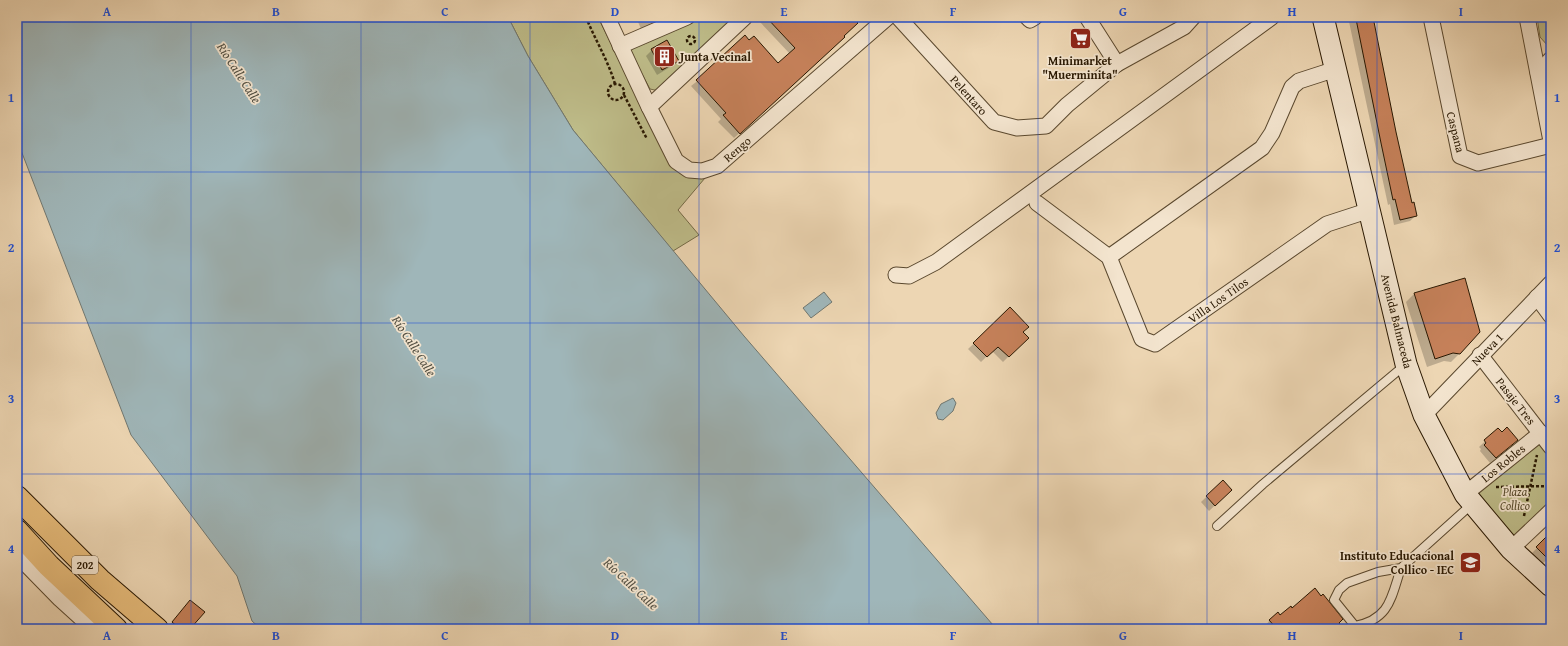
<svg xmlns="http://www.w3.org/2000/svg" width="1568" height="646" font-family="'Gentium Book Plus',serif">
	<rect width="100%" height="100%" fill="#edd6b3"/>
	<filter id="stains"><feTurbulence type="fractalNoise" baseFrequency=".005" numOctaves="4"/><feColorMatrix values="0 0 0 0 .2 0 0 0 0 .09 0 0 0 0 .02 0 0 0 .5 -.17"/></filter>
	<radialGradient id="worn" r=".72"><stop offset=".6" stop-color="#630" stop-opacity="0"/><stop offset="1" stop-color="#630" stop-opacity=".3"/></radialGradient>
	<g fill="#bebc89" stroke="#746a46">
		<polygon points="508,17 598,17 671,166 705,178 678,210 699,235 673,251 573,130 528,56"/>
		<polygon points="697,17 739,17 659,91 650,89 630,52 632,45"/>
		<polygon points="1537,17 1551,17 1551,46 1548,46 1540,37"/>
		<polygon points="1536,443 1541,444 1551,458 1551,506 1517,538 1507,540 1475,490"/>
	</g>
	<g fill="#9fb6b9" stroke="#707770">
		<polygon points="17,17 508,17 528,56 573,130 744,336 993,625 1000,629 261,629 252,621 237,576 131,435 17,140"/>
		<polygon points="824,292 832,302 811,318 803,308"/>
		<polygon points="953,398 956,403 953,411 943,420 938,419 936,413 941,404"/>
	</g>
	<g fill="#0003">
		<polygon points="636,17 668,17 641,29"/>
		<polygon points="765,17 863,17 842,36 838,43 734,138 718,122 721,119 691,86 749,41 778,65 790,54 760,22"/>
		<polygon points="1348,17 1371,17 1411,204 1416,215 1410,221 1394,225 1390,204 1388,205"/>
		<polygon points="652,50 678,61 672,66 657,75 646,56"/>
		<polygon points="1414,294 1459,354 1451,362 1444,361 1427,367 1406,302"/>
		<polygon points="1010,309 1022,332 1027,338 1003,362 992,351 981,362 968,349"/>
		<polygon points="1498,429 1511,445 1490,463 1480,451 1481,449 1479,447"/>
		<polygon points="1223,481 1231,490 1209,511 1201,502"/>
		<polygon points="1551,534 1551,556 1542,564 1532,553"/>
		<polygon points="185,607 189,629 168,629 167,628"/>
		<polygon points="1280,616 1341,629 1267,629 1265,626 1270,620"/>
	</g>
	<g fill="#c6815a" stroke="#291802">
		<polygon points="766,17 852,17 858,23 844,36 845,37 740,134 723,115 726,113 696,80 745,35 749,40 754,36 778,63 795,48"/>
		<polygon points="1362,17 1373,17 1396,132 1412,203 1414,202 1417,216 1400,220 1395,199 1393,200 1381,143 1356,19"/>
		<polygon points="667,40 679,61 662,70 651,49"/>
		<polygon points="1465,278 1480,332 1460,354 1453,353 1435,359 1414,293"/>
		<polygon points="1010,307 1029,327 1023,332 1029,338 1009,357 998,347 987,357 973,343"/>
		<polygon points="1507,427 1518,440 1496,458 1484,445 1486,443 1484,440 1498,428 1502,432"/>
		<polygon points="1223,480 1232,490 1215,506 1206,496"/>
		<polygon points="1551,532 1551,562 1536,547"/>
		<polygon points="1315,588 1321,596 1323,594 1343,619 1339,623 1344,629 1277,629 1269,620 1278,612 1280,615 1291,606 1292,608"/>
		<polygon points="190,600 205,612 190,629 180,629 172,622"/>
	</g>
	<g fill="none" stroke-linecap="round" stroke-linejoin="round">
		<defs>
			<g id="service">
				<polyline points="1217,526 1263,484 1405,365"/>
				<path d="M1401,568C1391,598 1390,619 1355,626L1334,600L1339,590L1347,583L1378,572L1401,568L1472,504"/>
			</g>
			<g id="minor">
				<polyline points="607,17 649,107 676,161 689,170 702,171 717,166 888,17"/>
				<polyline points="898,17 994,122 1017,128 1046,126 1067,105 1117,64 1184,27 1193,17"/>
				<polyline points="1027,17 1030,20 1035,17"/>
				<polyline points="1087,17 1117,64"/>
				<polyline points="1431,17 1460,156 1478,163 1551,145"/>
				<polyline points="1527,17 1551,141"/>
				<polyline points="620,46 687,17"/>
				<polyline points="1538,73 1551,59"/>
				<polyline points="649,107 745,17"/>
				<polyline points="1037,203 1109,257 1142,339 1155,344 1327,224 1370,210"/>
				<polyline points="1109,257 1262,148 1272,133 1292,87 1299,81 1336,69"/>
				<polyline points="896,275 909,276 936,262 1272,17"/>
				<polyline points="1537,297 1551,316"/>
				<polyline points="1480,355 1551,447"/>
				<polyline points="1424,415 1551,283"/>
				<polyline points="1465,494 1541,433"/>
				<polyline points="1511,549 1551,511"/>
				<polyline points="17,555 60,599 93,629"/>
			</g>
			<polyline id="secondary" points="1323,17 1406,364 1424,415 1465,494 1511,549 1551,586"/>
			<g id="trunk">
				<polyline points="17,497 100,580 157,629"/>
				<polyline points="17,531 49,566 116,629"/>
			</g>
		</defs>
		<use href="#service" stroke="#5a482e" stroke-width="10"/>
		<use href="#minor" stroke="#5a482e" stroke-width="17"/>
		<use href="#secondary" stroke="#291802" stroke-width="23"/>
		<use href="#trunk" stroke="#291802" stroke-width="24"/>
		<g stroke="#291802" stroke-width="2.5" stroke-dasharray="3 2" stroke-linecap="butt">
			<path d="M586,17C595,40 608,60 615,84"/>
			<circle cx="691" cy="40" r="4"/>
			<circle cx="616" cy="92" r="8"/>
			<polyline points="624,95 647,139"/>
			<polyline points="1496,487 1551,486"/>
			<polyline points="1524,516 1537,455"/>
		</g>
		<use href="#service" stroke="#f3e4ce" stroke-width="8"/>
		<use href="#minor" stroke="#f3e4ce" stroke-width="15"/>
		<use href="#secondary" stroke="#f3e4ce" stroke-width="21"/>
		<use href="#trunk" stroke="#e6bb7a" stroke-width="22"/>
	</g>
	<path fill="none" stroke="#1d4ed8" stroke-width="1" stroke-opacity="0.55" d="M191,17V629M361,17V629M530,17V629M699,17V629M869,17V629M1038,17V629M1207,17V629M1377,17V629M17,172H1551M17,323H1551M17,474H1551"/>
	<defs>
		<symbol id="supermarket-square" viewBox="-11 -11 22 22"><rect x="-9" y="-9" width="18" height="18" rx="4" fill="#8f2418" stroke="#f3e4ce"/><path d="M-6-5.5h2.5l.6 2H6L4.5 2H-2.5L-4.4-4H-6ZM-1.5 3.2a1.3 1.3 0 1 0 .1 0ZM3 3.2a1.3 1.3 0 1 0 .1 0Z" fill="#fff"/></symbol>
		<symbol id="building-square" viewBox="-11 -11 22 22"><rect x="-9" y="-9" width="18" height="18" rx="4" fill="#8f2418" stroke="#f3e4ce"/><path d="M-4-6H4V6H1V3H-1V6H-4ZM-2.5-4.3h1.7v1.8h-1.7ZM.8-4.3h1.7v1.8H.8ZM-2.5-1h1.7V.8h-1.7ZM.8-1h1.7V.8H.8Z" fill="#fff"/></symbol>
		<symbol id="school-square" viewBox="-11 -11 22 22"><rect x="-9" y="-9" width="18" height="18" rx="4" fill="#8f2418" stroke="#f3e4ce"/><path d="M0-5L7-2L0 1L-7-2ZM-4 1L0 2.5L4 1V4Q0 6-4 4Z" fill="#fff"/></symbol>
	</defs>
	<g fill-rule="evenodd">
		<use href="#supermarket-square" x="1068" y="26" width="25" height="25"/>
		<use href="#building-square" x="652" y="44" width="25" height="25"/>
		<use href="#school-square" x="1458" y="550" width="25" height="25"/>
	</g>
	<g text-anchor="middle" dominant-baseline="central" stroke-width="3.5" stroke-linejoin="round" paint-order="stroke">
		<rect fill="#f3e4ce" stroke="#66553f" stroke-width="1" x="72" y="556" width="26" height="18" rx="3"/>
		<g font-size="11" font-weight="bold" fill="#291802">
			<text x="85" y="565">202</text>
		</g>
		<g font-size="12" font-weight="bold" fill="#291802" stroke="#f3e4ce" text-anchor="start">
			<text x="680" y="56">Junta Vecinal</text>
			<text x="1080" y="60" text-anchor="middle">Minimarket<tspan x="1080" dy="14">"Muerminita"</tspan></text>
			<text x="1454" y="555" text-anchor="end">Instituto Educacional<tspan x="1454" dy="14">Collico - IEC</tspan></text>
		</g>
		<g font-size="12" fill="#291802" stroke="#f3e4ce">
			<text transform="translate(969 95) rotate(48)">Pelentaro</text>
			<text transform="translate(1456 132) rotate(76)">Caspana</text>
			<text transform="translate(737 149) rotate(-41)">Rengo</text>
			<text transform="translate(1218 300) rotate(-35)">Villa Los Tilos</text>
			<text transform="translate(1397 321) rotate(76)">Avenida Balmaceda</text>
			<text transform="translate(1487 349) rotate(-46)">Nueva 1</text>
			<text transform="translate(1516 401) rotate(52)">Pasaje Tres</text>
			<text transform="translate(1503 463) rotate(-39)">Los Robles</text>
		</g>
		<g font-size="12" font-style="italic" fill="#56492a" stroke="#f3e4ce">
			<text x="1515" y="491">Plaza<tspan x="1515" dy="14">Collico</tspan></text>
		</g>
		<g font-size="13" font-style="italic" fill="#524f42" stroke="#f3e4ce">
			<text transform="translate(239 73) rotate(57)">Río Calle Calle</text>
			<text transform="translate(414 346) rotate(57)">Río Calle Calle</text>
			<text transform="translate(631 584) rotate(43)">Río Calle Calle</text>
		</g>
	</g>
	<rect width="1568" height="646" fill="none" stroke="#edd6b3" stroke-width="44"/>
	<rect x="22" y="22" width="1524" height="602" fill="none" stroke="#1d4ed8" stroke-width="1.5"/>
	<g font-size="13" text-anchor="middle" font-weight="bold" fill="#1d4ed8">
		<text x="107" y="16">A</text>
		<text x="276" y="16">B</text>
		<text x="445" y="16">C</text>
		<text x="615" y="16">D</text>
		<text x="784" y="16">E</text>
		<text x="953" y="16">F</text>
		<text x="1123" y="16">G</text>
		<text x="1292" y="16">H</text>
		<text x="1461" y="16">I</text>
		<text x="11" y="102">1</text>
		<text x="1557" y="102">1</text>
		<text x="11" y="252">2</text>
		<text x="1557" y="252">2</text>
		<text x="11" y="403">3</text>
		<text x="1557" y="403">3</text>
		<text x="11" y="553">4</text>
		<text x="1557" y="553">4</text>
		<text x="107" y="640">A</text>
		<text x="276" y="640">B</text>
		<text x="445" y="640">C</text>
		<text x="615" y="640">D</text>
		<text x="784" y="640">E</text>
		<text x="953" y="640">F</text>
		<text x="1123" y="640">G</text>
		<text x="1292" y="640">H</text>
		<text x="1461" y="640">I</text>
	</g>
	<rect width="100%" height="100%" filter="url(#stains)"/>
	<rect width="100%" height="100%" fill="url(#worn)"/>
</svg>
